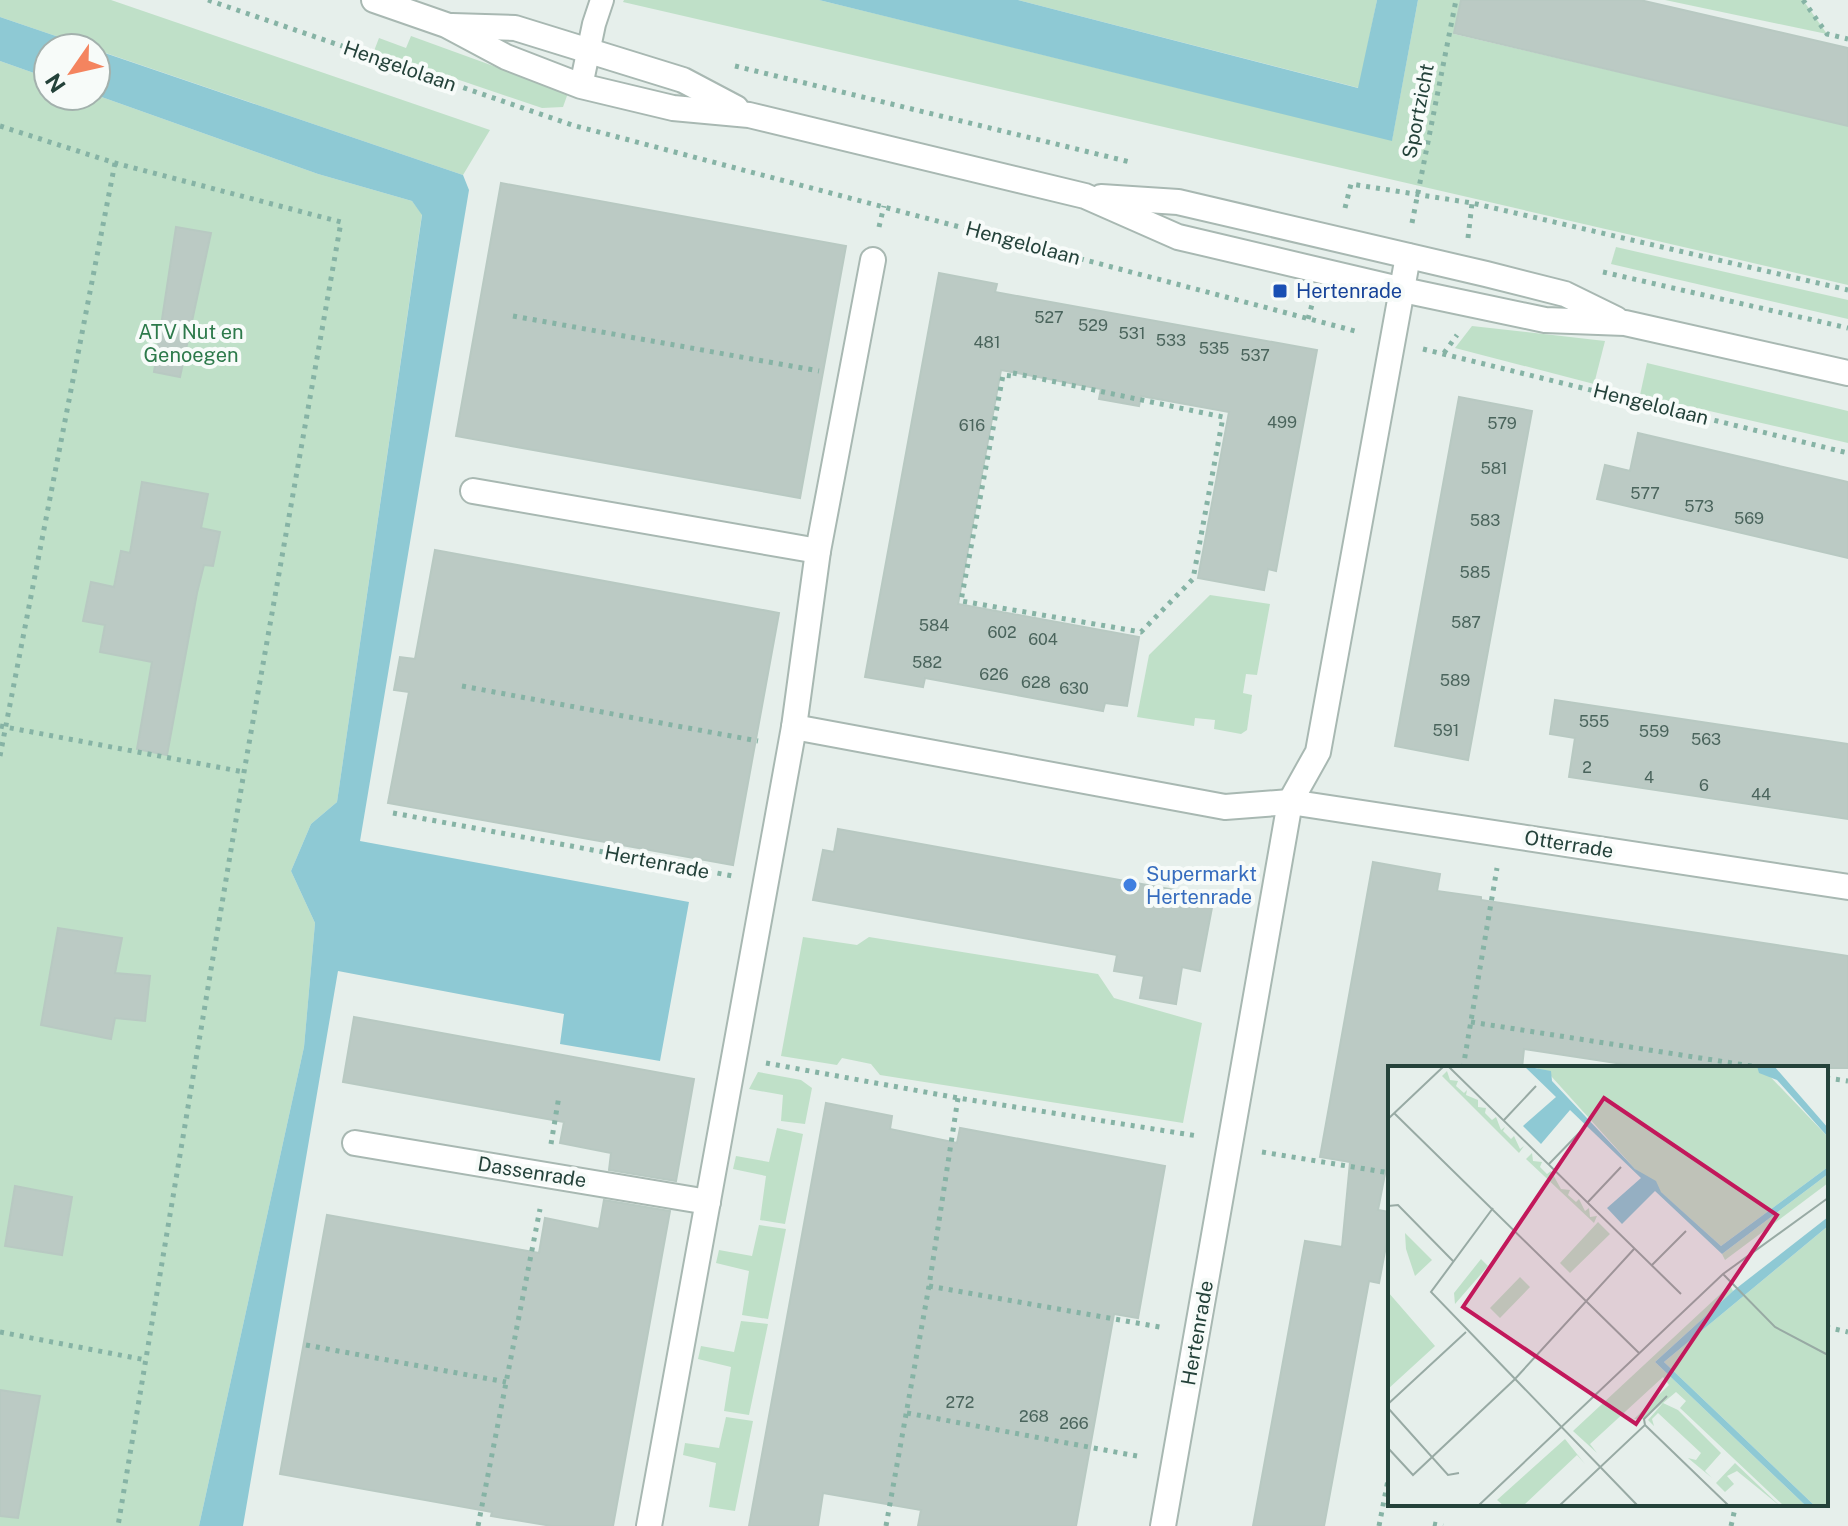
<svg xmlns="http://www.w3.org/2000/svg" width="1848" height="1526" font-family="'Public Sans',sans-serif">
	<rect width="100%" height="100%" fill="#e6efeb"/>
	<g fill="#bfe0c8">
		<polygon points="0,0 111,0 490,130 463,175 0,17"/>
		<polygon points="624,0 819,0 1392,140 1418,0 1461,0 1454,34 1848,126 1848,285 623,2"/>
		<polygon points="1018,0 1377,0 1359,88"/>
		<polygon points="1665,0 1803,0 1827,34"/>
		<polygon points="411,36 568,93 563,107 542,108 374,51 379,38 406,48"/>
		<polygon points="0,61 48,78 48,96 96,95 318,174 412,201 422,214 337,802 311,824 291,871 315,923 304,1047 199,1526 0,1526"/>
		<polygon points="1616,247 1848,300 1848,319 1611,264"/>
		<polygon points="1472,326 1605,341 1594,384 1455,348"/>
		<polygon points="1647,363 1848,411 1848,443 1640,395"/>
		<polygon points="1210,595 1270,604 1257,675 1246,674 1243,693 1252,695 1247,730 1241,734 1214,729 1215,720 1195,718 1194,726 1137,717 1149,655"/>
		<polygon points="803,937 857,945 869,937 1098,974 1114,998 1202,1023 1183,1123 880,1075 871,1064 842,1058 837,1065 781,1056"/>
		<polygon points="758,1072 801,1080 812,1088 805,1124 781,1121 783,1095 749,1089"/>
		<polygon points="777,1128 803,1134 785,1224 760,1220 766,1176 733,1169 736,1156 769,1162"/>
		<polygon points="759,1225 786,1229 768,1319 742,1315 749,1271 716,1263 719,1250 752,1256"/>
		<polygon points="741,1321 768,1324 749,1415 724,1411 731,1367 698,1359 701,1346 734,1352"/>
		<polygon points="726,1417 753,1421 735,1511 709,1507 716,1463 683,1455 685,1443 719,1448"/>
	</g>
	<g fill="#8ec9d4">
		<polygon points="819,0 1018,0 1358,88 1377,0 1418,0 1392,141"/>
		<polygon points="0,17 91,48 48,48 48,78 0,61"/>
		<polygon points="96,50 463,175 469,190 360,841 689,902 660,1061 560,1044 564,1014 338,971 243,1526 199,1526 304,1047 315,923 291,871 311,824 337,802 422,215 412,201 318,174 96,95"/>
	</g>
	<g fill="#bbcac4" stroke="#b8c9c2" stroke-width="2">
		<polygon points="1461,0 1640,0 1848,48 1848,126 1454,33"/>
		<polygon points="501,183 846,246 800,498 456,436"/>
		<polygon points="176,227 211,233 180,377 154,372"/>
		<polygon points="939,273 997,284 995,292 1317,350 1276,571 1268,569 1264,590 1198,578 1229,412 1141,396 1139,406 1099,399 1101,389 1001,370 958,604 1139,637 1127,706 1105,703 1103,711 925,678 923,687 865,677"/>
		<polygon points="1459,397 1532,411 1468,760 1395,746"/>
		<polygon points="1638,433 1848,482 1848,558 1597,499 1605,465 1630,471"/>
		<polygon points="142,482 208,494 201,528 220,532 213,566 204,565 197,593 167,755 137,749 152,662 100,652 105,625 83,621 91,582 114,587 121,551 130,553"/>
		<polygon points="435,550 779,613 733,865 388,803 409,692 394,690 400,657 415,659"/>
		<polygon points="1555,700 1848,744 1848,819 1569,777 1575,738 1550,734"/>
		<polygon points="838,829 1214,897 1200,971 1182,967 1176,1004 1140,998 1144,976 1114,971 1117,955 813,900 823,850 834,852"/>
		<polygon points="1373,862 1440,874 1437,891 1481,897 1481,900 1848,956 1848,1068 1649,1068 1524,1049 1522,1068 1390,1068 1390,1148 1378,1210 1390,1212 1390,1225 1379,1283 1369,1281 1324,1526 1253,1526 1305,1241 1342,1247 1350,1162 1320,1157"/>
		<polygon points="58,928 122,938 115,973 150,976 145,1021 115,1018 111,1039 41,1025"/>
		<polygon points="354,1017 694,1079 676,1181 609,1170 611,1153 560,1143 564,1122 343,1082"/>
		<polygon points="826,1103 892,1116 890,1129 957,1143 960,1128 1165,1166 1138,1318 1114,1314 1076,1526 918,1526 921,1510 823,1493 818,1526 749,1526"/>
		<polygon points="15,1186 72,1197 62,1255 5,1246"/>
		<polygon points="604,1200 670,1211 613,1526 552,1526 491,1516 492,1512 280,1474 327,1215 539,1253 545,1218 599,1229"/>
		<polygon points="0,1390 40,1396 18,1518 0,1516"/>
	</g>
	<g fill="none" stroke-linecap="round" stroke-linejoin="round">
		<defs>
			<polyline id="service" points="581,86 594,24 602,0"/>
			<g id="minor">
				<polyline points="473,491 818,551"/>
				<polyline points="794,727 1225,807 1290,802 1848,887"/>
				<polyline points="355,1143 708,1202"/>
				<polyline points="649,1526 794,727 818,551 873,260"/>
				<polyline points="1163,1526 1290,802 1318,752 1408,256"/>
			</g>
			<g id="tertiary">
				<polyline points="374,0 446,25 506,57 581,86 673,108 749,115 1085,196 1178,237 1403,290 1545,320 1625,323 1848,373"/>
				<polyline points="452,26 515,28 683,80 736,108"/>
				<polyline points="1101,197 1178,202 1486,274 1565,294 1616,319"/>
			</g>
		</defs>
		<use href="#service" stroke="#a8b8b2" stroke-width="26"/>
		<use href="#minor" stroke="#a8b8b2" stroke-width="28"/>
		<use href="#tertiary" stroke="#a8b8b2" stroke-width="28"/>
		<g stroke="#86b3a5" stroke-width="5" stroke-dasharray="4 6" stroke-linecap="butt">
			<polyline points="208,0 572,125 1359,332"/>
			<polyline points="1803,0 1827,34 1848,39"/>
			<polyline points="735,66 1130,162"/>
			<polyline points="0,126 115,163 341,222 244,772 118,1526"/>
			<polyline points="1345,208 1351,184 1472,203 1848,290"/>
			<polyline points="1412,223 1456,0"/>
			<polyline points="879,227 884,206"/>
			<polyline points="1468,238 1472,203"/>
			<polyline points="1603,272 1848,328"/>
			<polyline points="513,316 819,371"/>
			<polyline points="1308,319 1313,301"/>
			<polyline points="1423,349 1848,453"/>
			<polyline points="1444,353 1457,335"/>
			<polygon points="1013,373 1223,417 1193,579 1141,632 961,601 1003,375 1012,376"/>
			<polyline points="462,686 758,741"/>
			<polyline points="0,726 244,772"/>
			<polyline points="0,756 115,163"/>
			<polyline points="393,813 733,876"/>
			<polyline points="1471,1022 1764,1068"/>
			<polyline points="766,1063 958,1098 1198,1136"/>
			<polyline points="1463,1068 1497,868"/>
			<polyline points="1826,1078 1848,1081"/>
			<polyline points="551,1144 559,1096"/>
			<polyline points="1262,1152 1390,1173"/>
			<polyline points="929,1286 1165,1328"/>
			<polyline points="1826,1327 1848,1332"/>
			<polyline points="0,1332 146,1360"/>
			<polyline points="306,1345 506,1382"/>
			<polyline points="907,1413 1142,1457"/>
			<polyline points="1433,1524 1443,1526"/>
			<polyline points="478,1526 540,1209"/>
			<polyline points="886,1526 929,1286 958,1098"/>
			<polyline points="1379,1526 1390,1470"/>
			<polyline points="1731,1526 1736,1504"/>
		</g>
		<use href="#service" stroke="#fff" stroke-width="22"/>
		<use href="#minor" stroke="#fff" stroke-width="24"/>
		<use href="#tertiary" stroke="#fff" stroke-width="24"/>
	</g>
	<rect fill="#1a4fb4" stroke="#f7fbf9" stroke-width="3" x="1272" y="283" width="16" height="16" rx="4"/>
	<circle fill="#3f7fe0" stroke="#f7fbf9" stroke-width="3" cx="1130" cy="885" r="8"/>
	<g text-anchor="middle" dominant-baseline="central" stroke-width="8" stroke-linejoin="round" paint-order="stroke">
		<g font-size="16" fill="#4a645c">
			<text x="1049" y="317">527</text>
			<text x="1093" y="325">529</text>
			<text x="1132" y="333">531</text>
			<text x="1171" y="340">533</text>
			<text x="987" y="342">481</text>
			<text x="1214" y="348">535</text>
			<text x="1255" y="355">537</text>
			<text x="1282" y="422">499</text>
			<text x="1502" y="423">579</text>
			<text x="972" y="425">616</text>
			<text x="1494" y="468">581</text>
			<text x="1645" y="493">577</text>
			<text x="1699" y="506">573</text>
			<text x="1749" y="518">569</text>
			<text x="1485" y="520">583</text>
			<text x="1475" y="572">585</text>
			<text x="1466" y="622">587</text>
			<text x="934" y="625">584</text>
			<text x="1002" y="632">602</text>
			<text x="1043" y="639">604</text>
			<text x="927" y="662">582</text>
			<text x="994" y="674">626</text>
			<text x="1455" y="680">589</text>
			<text x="1036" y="682">628</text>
			<text x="1074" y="688">630</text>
			<text x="1594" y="721">555</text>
			<text x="1446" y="730">591</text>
			<text x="1654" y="731">559</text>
			<text x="1706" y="739">563</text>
			<text x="1587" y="767">2</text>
			<text x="1649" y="777">4</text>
			<text x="1704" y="785">6</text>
			<text x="1761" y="794">44</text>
			<text x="960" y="1402">272</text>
			<text x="1034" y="1416">268</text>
			<text x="1074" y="1423">266</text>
		</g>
		<g font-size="20" fill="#24423a" stroke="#f7fbf9">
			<text transform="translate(400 66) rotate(19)">Hengelolaan</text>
			<text transform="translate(1418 111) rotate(-79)">Sportzicht</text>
			<text transform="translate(1023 243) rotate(15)">Hengelolaan</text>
			<text transform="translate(1651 404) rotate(14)">Hengelolaan</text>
			<text transform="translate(1569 844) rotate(9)">Otterrade</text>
			<text transform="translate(657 862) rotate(11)">Hertenrade</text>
			<text transform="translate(532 1172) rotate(9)">Dassenrade</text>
			<text transform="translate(1197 1333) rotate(-80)">Hertenrade</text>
		</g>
		<g font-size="20" fill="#164399" stroke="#f7fbf9" text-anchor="start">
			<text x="1296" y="291">Hertenrade</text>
		</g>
		<g font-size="20" fill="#2d7a4b" stroke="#f7fbf9">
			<text x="191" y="332">ATV Nut en<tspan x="191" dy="23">Genoegen</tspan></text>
		</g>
		<g font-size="20" fill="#366cbe" stroke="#f7fbf9" text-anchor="start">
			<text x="1146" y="874">Supermarkt<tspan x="1146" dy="23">Hertenrade</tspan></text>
		</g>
	</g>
	<g transform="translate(1388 1066)">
		<rect width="440" height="440" fill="#e6efeb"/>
		<path d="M145,0H372L440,71V101L333,180L247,103L163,10ZM59,5L62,14L70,15L68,20L76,27L79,24L78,29L90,34V41L98,42L97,47L104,54L108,51L113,64L117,61L115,65L123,73L126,70L132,83L136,80L131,87L54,10ZM144,87L145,95L154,96L152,101L159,108L163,105L173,123L182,124L180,129L188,136L191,133L197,145L201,142L202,151L209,150L206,157L138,93ZM440,108V117L337,194L334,188ZM210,156L222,168L182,207L172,197ZM440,160V440H427L276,296ZM17,167L44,194L27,210L18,183ZM93,193L100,200L67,238L66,227ZM132,211L142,221L112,252L102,242ZM342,219L345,225L267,296L418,440H396L292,342L298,335L288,326L256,353H246L281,319L275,311L202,378L209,387L185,365ZM0,226L47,280L0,323ZM275,337L290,344L333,387L317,405L324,412L300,392L308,394L313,387L270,347L264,353L266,360L260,354ZM177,373L197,398L189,389L135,440H116L109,434ZM347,397L392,440L349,405L339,410L346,418L337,426L328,417Z" fill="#bfe0c8"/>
		<path d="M136,0L163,5L164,15L247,103L268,115L273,126L333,180L440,101V108L334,188L267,125L234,158L219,142L253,112L182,44L153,78L135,60L168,31ZM386,0L440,62V71L389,14L371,7L369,0ZM440,151V160L276,296L427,440H418L267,296L345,225Z" fill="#8ec9d4"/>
		<path fill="none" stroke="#98aaa4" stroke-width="2" d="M60,0L293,228M6,47L251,287M0,53L56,0M116,54L148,20M160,99L193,65M199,137L233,101M0,140L10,139L65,195M105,142L43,226L250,440M264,199L298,165M335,208L387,261L440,289M0,338L78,266M0,342L60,409L71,407M257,359L341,440M0,382L25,409L126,314L246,183M90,440L335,208L440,132M171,440L257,359L256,353L279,330"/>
		<path fill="#c2185b" fill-opacity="0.15" stroke="#c2185b" stroke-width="4" d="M216,32L389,149L248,358L75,241Z"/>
		<rect width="440" height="440" fill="none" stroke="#24423a" stroke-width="4"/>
	</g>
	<g transform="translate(72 72) rotate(236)"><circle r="38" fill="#f7fbf9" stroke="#a3b1ad" stroke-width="2"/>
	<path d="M0-6L14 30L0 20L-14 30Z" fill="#f4845f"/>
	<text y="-12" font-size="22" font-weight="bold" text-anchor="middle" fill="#24423a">N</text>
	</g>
</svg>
